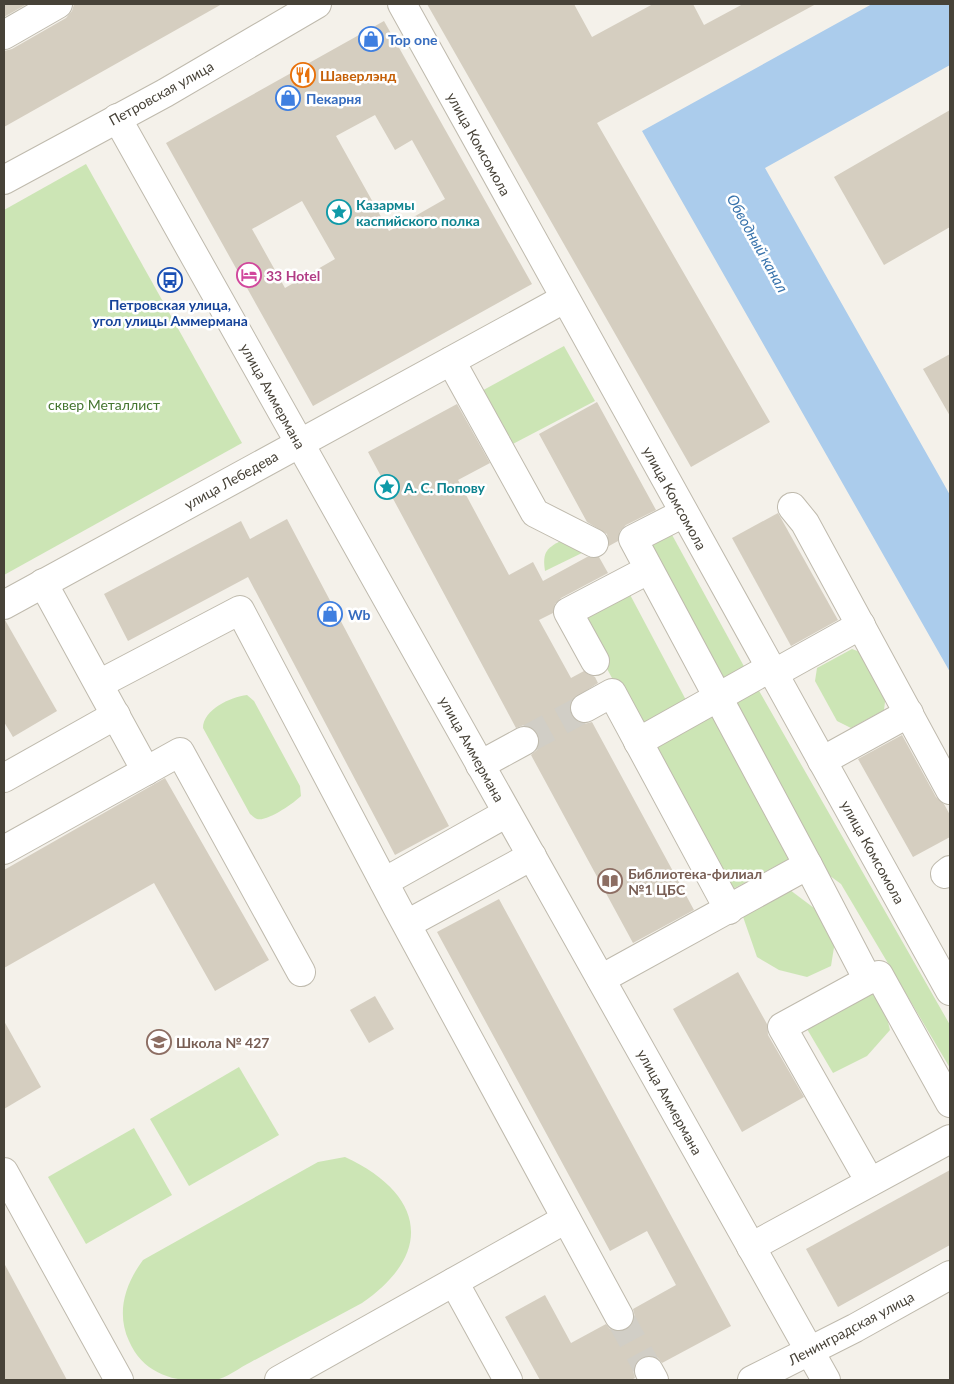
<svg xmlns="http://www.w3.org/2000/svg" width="954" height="1384" font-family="Lato,sans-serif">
	<rect width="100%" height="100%" fill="#f4f1ea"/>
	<g fill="#cce5b5">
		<polygon points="86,164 242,443 4,575 4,210"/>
		<polygon points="564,346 595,401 507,447 478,393"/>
		<polygon points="671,533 746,670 720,684 645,548"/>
		<path d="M564,539L586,551L545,571C542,551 547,548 564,539Z"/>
		<polygon points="627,589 687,702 639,728 578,615"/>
		<polygon points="852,649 863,653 886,694 884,710 851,728 837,721 815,681 817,668"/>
		<polygon points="758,689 950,1025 950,1068 841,884 818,867 731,705"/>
		<path d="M247,695L254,701L300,786L301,796C294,803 267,822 257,819C254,818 252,815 250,814L203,728C203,710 230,697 247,695Z"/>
		<polygon points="717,712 793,857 727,892 650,747"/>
		<polygon points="790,890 814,908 835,941 831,966 807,977 779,970 757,957 741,911"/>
		<polygon points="869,987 883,1002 890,1030 867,1056 833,1073 807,1029"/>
		<polygon points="239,1067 279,1135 189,1186 150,1119"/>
		<polygon points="134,1128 172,1195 86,1244 48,1177"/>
		<path d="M345,1157C423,1193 436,1252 362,1303C325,1323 288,1342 251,1362C240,1367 226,1379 214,1380C179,1384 144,1376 129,1341C116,1313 125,1284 143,1260L318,1162Z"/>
	</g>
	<polygon fill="#abccec" points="872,4 950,4 950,65 765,168 950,495 950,672 642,131"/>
	<g fill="#d5cec0" fill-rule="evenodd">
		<polygon points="4,4 27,4 4,17"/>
		<polygon points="74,4 222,4 4,127 4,51 12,49 66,18 72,11"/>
		<polygon points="427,4 574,4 592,37 653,4 693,4 704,25 743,4 816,4 597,123 770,422 691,467"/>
		<path d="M384,21L532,284L313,406L166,143ZM375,115L395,150L412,140L445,199L389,231L336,136ZM302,201L335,259L285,288L252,229Z"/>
		<polygon points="950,110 950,227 884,265 834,177"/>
		<polygon points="950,354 950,416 923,369"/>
		<polygon points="597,402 656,510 626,525 620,531 618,541 609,546 607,534 587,522 539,434"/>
		<polygon points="457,404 490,463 458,480 509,575 533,562 543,581 587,557 599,557 608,573 561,598 555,604 553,613 539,620 571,678 584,671 595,677 598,683 572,700 569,707 571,715 577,722 584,724 592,722 694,910 633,943 531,755 538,749 540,742 538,734 532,727 524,725 516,728 368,452"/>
		<polygon points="778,513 838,620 791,646 732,538"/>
		<polygon points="287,519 449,826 395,855 248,577 128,641 104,594 241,521 250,539"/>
		<polygon points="5,620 57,711 13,737 4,722"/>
		<polygon points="902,735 936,797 944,804 950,815 950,837 913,857 858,759"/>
		<polygon points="165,778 269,960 215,991 154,883 4,968 4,870"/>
		<polygon points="499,899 731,1326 662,1363 657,1357 650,1355 642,1357 635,1363 633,1370 635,1378 631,1380 540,1380 505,1317 545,1295 571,1343 606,1324 610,1329 618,1332 627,1329 632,1325 635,1317 633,1309 676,1285 647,1231 610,1251 437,932"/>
		<polygon points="738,972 767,1024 768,1035 804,1097 742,1132 673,1009"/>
		<polygon points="375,996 394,1029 369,1043 350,1010"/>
		<polygon points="4,1021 41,1087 4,1109"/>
		<polygon points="950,1170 950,1245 838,1307 806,1249"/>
		<polygon points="4,1263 67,1380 4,1380"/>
	</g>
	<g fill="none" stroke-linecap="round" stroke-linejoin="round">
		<g stroke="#d1cec6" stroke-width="28" stroke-dasharray="28 14" stroke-linecap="butt">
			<polyline points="524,741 585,708"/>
			<polyline points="619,1316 649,1371"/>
		</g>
		<defs>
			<g id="minor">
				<polyline points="402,4 950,991"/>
				<polyline points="4,35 58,4"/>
				<polyline points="117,118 826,1380"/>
				<polyline points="4,180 165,93 317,4"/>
				<polyline points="451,361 535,513 594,543"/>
				<polyline points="792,507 805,523 950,790"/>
				<polyline points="684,513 633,539 808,865"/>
				<polyline points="43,583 146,771"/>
				<polyline points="4,605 564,299"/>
				<polyline points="595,661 568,612 648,570"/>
				<polyline points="773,674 861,625"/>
				<polyline points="99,684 240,610 397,907 619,1316"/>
				<polyline points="585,708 612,693 729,910"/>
				<polyline points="638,742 770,668"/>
				<polyline points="822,761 909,713"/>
				<polyline points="480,765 524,741"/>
				<polyline points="4,778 116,715"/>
				<polyline points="4,850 180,752 301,972"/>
				<polyline points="945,874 950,870"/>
				<polyline points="384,882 507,813"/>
				<polyline points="407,924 532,856"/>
				<polyline points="601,979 808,865 868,980 879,975 950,1103"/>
				<polyline points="868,980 782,1027 870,1182"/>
				<polyline points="4,1172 119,1380"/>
				<polyline points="751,1247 950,1139"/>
				<polyline points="454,1282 508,1380"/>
				<polyline points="649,1371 654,1380"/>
				<polyline points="279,1380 566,1219"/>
				<polyline points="752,1380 855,1328 950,1275"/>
			</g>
		</defs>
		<use href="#minor" stroke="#bfbaad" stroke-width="30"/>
		<use href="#minor" stroke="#fff" stroke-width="28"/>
	</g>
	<defs>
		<symbol id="shop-ring" viewBox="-11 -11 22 22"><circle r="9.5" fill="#fff" stroke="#3f7fe0" stroke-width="1.5"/><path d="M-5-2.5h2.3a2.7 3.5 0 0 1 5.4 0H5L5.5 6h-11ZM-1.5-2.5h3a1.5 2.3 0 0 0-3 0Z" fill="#3f7fe0"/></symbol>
		<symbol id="restaurant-ring" viewBox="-11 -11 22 22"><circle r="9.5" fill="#fff" stroke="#e8710a" stroke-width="1.5"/><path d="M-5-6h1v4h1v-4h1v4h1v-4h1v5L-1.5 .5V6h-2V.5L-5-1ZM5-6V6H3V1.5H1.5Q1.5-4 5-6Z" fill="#e8710a"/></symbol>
		<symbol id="sight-ring" viewBox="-11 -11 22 22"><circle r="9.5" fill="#fff" stroke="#0f9aa8" stroke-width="1.5"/><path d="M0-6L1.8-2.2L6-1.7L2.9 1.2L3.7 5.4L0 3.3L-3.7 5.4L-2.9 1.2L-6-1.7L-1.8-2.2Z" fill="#0f9aa8"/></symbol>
		<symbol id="hotel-ring" viewBox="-11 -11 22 22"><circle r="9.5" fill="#fff" stroke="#d1479c" stroke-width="1.5"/><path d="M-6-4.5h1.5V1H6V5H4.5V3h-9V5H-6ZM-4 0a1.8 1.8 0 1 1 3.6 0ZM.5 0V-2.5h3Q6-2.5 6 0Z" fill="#d1479c"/></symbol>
		<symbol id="bus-ring" viewBox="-11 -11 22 22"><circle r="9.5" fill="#fff" stroke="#1a4fb4" stroke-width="1.5"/><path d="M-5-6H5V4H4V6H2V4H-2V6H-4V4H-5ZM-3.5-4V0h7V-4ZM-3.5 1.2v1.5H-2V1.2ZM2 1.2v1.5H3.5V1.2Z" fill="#1a4fb4"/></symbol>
		<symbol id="library-ring" viewBox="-11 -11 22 22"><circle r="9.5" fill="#fff" stroke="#8d6e63" stroke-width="1.5"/><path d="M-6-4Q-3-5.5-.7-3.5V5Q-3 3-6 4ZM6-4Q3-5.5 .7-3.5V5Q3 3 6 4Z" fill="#8d6e63"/></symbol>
		<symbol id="school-ring" viewBox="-11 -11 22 22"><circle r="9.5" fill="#fff" stroke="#8d6e63" stroke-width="1.5"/><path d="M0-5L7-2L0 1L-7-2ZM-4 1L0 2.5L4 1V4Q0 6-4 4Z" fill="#8d6e63"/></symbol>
	</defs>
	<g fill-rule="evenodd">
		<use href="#shop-ring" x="357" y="25" width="28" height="28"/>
		<use href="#restaurant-ring" x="289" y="61" width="28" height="28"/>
		<use href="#shop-ring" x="274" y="84" width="28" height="28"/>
		<use href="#sight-ring" x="325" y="198" width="28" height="28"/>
		<use href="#hotel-ring" x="235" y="261" width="28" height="28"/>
		<use href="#bus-ring" x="156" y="266" width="28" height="28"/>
		<use href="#sight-ring" x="373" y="473" width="28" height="28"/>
		<use href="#shop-ring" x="316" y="600" width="28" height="28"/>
		<use href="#library-ring" x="596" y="867" width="28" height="28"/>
		<use href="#school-ring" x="145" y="1028" width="28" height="28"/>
	</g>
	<g text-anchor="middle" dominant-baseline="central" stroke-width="5" stroke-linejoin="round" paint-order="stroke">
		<g font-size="14" font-weight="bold" fill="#366cbe" stroke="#fff" text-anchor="start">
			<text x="388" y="39">Top one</text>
			<text x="306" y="98">Пекарня</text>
			<text x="348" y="614">Wb</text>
		</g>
		<g font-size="14" font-weight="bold" fill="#c56008" stroke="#fff" text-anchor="start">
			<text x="320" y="75">Шаверлэнд</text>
		</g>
		<g font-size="14" fill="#474238" stroke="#fff">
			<text transform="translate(161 93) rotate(-29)">Петровская улица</text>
			<text transform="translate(479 144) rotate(61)">улица Комсомола</text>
			<text transform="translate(273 396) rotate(61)">улица Аммермана</text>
			<text transform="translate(231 480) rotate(-29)">улица Лебедева</text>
			<text transform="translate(675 498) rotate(61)">улица Комсомола</text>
			<text transform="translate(472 749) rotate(61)">улица Аммермана</text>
			<text transform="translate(873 852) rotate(61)">улица Комсомола</text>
			<text transform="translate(670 1102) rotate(61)">улица Аммермана</text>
			<text transform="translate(851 1328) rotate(-28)">Ленинградская улица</text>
		</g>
		<g font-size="14" font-weight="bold" fill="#0d838f" stroke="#fff" text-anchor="start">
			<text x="356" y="204">Казармы<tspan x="356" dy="16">каспийского полка</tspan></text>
			<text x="404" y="487">А. С. Попову</text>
		</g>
		<g font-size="14" font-weight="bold" fill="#b23c85" stroke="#fff" text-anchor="start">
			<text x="266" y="275">33 Hotel</text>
		</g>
		<g font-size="14" font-weight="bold" fill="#164399" stroke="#fff">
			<text x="170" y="304">Петровская улица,<tspan x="170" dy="16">угол улицы Аммермана</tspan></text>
		</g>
		<g font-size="14" fill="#44752f" stroke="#fff">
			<text x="104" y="404">сквер Металлист</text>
		</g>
		<g font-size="14" font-weight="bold" fill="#785e54" stroke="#fff" text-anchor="start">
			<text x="628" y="873">Библиотека-филиал<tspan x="628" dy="16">№1 ЦБС</tspan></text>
			<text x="176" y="1042">Школа № 427</text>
		</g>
		<g font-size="15" font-style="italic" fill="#3873ac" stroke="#fff">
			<text transform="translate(758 243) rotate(61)">Обводный канал</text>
		</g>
	</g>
	<rect width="954" height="1384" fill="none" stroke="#474238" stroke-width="10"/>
</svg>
